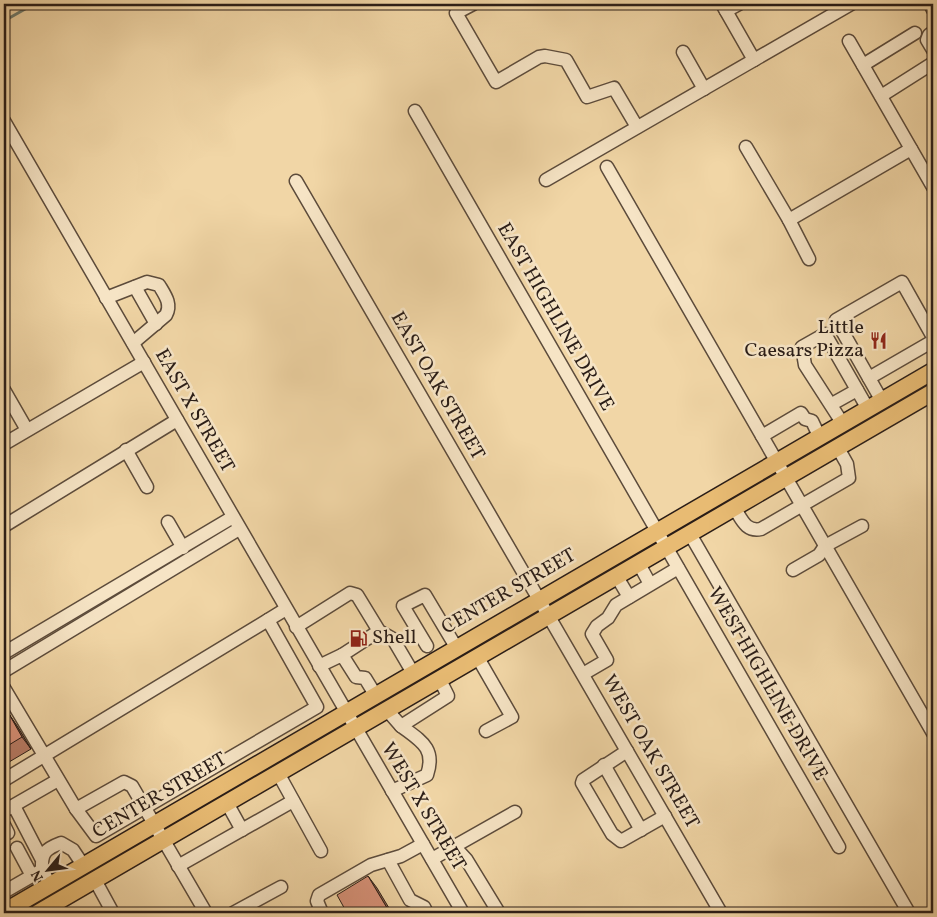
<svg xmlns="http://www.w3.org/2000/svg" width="937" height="917" font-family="Vollkorn,serif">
	<rect width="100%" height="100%" fill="#f1d6a6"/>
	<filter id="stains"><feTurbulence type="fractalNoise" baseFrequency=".004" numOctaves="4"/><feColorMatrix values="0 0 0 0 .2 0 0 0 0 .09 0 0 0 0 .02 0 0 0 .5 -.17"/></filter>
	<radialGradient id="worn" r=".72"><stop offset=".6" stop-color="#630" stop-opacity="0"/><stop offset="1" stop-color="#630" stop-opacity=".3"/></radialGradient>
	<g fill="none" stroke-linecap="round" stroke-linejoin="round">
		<polyline stroke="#6e7b6e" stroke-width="3" points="4,21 34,4"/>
		<defs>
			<g id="minor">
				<polyline points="473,4 456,13 496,82 539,57 545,56 566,60 587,97 614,88 637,127"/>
				<polyline points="722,4 754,60"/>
				<polyline points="930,4 933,10"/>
				<polyline points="726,11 739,4"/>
				<polyline points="933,32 929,35 927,40 933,50"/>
				<polyline points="849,41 933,187"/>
				<polyline points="683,52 704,89"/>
				<polyline points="863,65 915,33"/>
				<polyline points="881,96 933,63"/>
				<polyline points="415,111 839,847"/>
				<polyline points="4,121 463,913"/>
				<polyline points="746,147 789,220"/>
				<polyline points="607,167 933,733"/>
				<polyline points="546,180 851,4"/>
				<polyline points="296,181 721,913"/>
				<polyline points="809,259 789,220 911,149"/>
				<polyline points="135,287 156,324"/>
				<path d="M106,298L147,282L159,285C165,295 172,304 166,315L133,343"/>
				<polyline points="869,378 933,341"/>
				<polyline points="4,390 27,430"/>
				<polyline points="882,401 836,320 902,282 933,337"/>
				<polyline points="832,404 857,390"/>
				<polyline points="843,424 805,365 802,347 825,334 868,409"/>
				<polyline points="762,436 801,413 805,419 812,421 820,438"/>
				<polyline points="4,444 144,362"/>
				<polyline points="126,450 147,487"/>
				<path d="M735,509C742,520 746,532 761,529L849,478L847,464L838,448"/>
				<polyline points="168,522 183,548"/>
				<polyline points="4,526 177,420"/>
				<polyline points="690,534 909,913"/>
				<polyline points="639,564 650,584"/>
				<polyline points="793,570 819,555 825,546 862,526"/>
				<polyline points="617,577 629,597"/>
				<polyline points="296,627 350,593 357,595 379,631 393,639 413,673"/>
				<polyline points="427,646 403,606 425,595 456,647"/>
				<polyline points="4,653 233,517"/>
				<polyline points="342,655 379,631"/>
				<polyline points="478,658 512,717 486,731"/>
				<polyline points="319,666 342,655 356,677 365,678 376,696"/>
				<polyline points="4,671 239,529"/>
				<polyline points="583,674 607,660 592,634 597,626 608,618 616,605 678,568"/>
				<polyline points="4,688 76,809 96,836 317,707 268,620"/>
				<polyline points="387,710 401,726 448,696 440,680"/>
				<polyline points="627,751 583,780 582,783 612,834 621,841 665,816"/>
				<polyline points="604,765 641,830"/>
				<polyline points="278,773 321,851"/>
				<polyline points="4,780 286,609"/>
				<path d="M392,791L427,775C436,748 421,741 401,726"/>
				<polyline points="227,803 242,830"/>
				<polyline points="14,806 41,858"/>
				<polyline points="76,809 124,782 132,786 206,913"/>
				<polyline points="4,811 58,780"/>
				<polyline points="4,825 8,833"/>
				<polyline points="454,846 466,859 499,913"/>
				<polyline points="17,848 32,876"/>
				<polyline points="432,859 515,812"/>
				<polyline points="388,860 410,900 424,907 427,913"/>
				<polyline points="178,866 293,801"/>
				<path d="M42,870C41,853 45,849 61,843L73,850L83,865"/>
				<polyline points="95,880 113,913"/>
				<polyline points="4,892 42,870 46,877"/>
				<polyline points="233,913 281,887"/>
				<polyline points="322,913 317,901 319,895 371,865 401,856 423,844"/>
			</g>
			<g id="major">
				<polyline points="4,912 933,371"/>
				<polyline points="38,913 933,392"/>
			</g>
		</defs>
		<use href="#minor" stroke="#5c4b3b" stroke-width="15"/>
		<use href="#major" stroke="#2a1d17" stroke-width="19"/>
		<use href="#minor" stroke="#f6e4c5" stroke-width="12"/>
		<use href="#major" stroke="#e8bb73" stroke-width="16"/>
	</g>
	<polygon fill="#b97d67" stroke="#2a1d17" points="9,714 17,726 31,749 4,765 4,717"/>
	<g fill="#966654" stroke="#2a1d17">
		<polygon points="9,714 17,726 31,749 22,737"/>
		<polygon points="368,876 377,888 392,913 390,913"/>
	</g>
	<g fill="#d79178" stroke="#2a1d17">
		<polygon points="9,714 22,737 4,748 4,717"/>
		<polygon points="368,876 390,913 347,913 337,895"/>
	</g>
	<defs>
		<symbol id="restaurant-bare" viewBox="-9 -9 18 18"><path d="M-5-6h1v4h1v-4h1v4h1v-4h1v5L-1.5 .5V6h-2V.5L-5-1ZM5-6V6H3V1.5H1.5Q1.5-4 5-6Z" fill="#8f2418" stroke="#f6e4c5" stroke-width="2.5" paint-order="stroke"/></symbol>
		<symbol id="fuel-bare" viewBox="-9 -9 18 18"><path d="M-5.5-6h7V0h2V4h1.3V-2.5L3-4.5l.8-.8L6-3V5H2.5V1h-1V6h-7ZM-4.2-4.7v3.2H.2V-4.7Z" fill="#8f2418" stroke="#f6e4c5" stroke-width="2.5" paint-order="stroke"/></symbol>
	</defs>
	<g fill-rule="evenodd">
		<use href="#restaurant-bare" x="866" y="328" width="25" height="25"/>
		<use href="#fuel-bare" x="346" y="626" width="25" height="25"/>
	</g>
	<g text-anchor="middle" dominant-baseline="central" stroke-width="5" stroke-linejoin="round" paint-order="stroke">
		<g font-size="20" fill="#2a1d17" stroke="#f6e4c5">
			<text transform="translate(555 317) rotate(60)">EAST HIGHLINE DRIVE</text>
			<text transform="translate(437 386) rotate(60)">EAST OAK STREET</text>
			<text transform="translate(194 411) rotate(60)">EAST X STREET</text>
			<text transform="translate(509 592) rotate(-30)">CENTER STREET</text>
			<text transform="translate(767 684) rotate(60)">WEST HIGHLINE DRIVE</text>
			<text transform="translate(650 752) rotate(60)">WEST OAK STREET</text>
			<text transform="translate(160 796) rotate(-30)">CENTER STREET</text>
			<text transform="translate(423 807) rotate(59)">WEST X STREET</text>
		</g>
		<g font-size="20" fill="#2a1d17" stroke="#f6e4c5" text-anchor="end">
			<text x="864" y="328">Little<tspan x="864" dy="23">Caesars Pizza</tspan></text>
			<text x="372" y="638" text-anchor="start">Shell</text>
		</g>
	</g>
	<rect width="937" height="917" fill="none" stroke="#f1d6a6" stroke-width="20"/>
	<rect x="5" y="5" width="927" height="907" fill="none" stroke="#2a1d17" stroke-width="2.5"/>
	<rect x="10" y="10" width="917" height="897" fill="none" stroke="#2a1d17"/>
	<g transform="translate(48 870) rotate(241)" stroke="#f6e4c5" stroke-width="4" paint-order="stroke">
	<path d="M0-4L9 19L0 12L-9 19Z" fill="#2a1d17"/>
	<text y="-8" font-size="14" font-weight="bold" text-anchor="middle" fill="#2a1d17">N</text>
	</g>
	<rect width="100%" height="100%" filter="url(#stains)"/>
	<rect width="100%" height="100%" fill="url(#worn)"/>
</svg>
